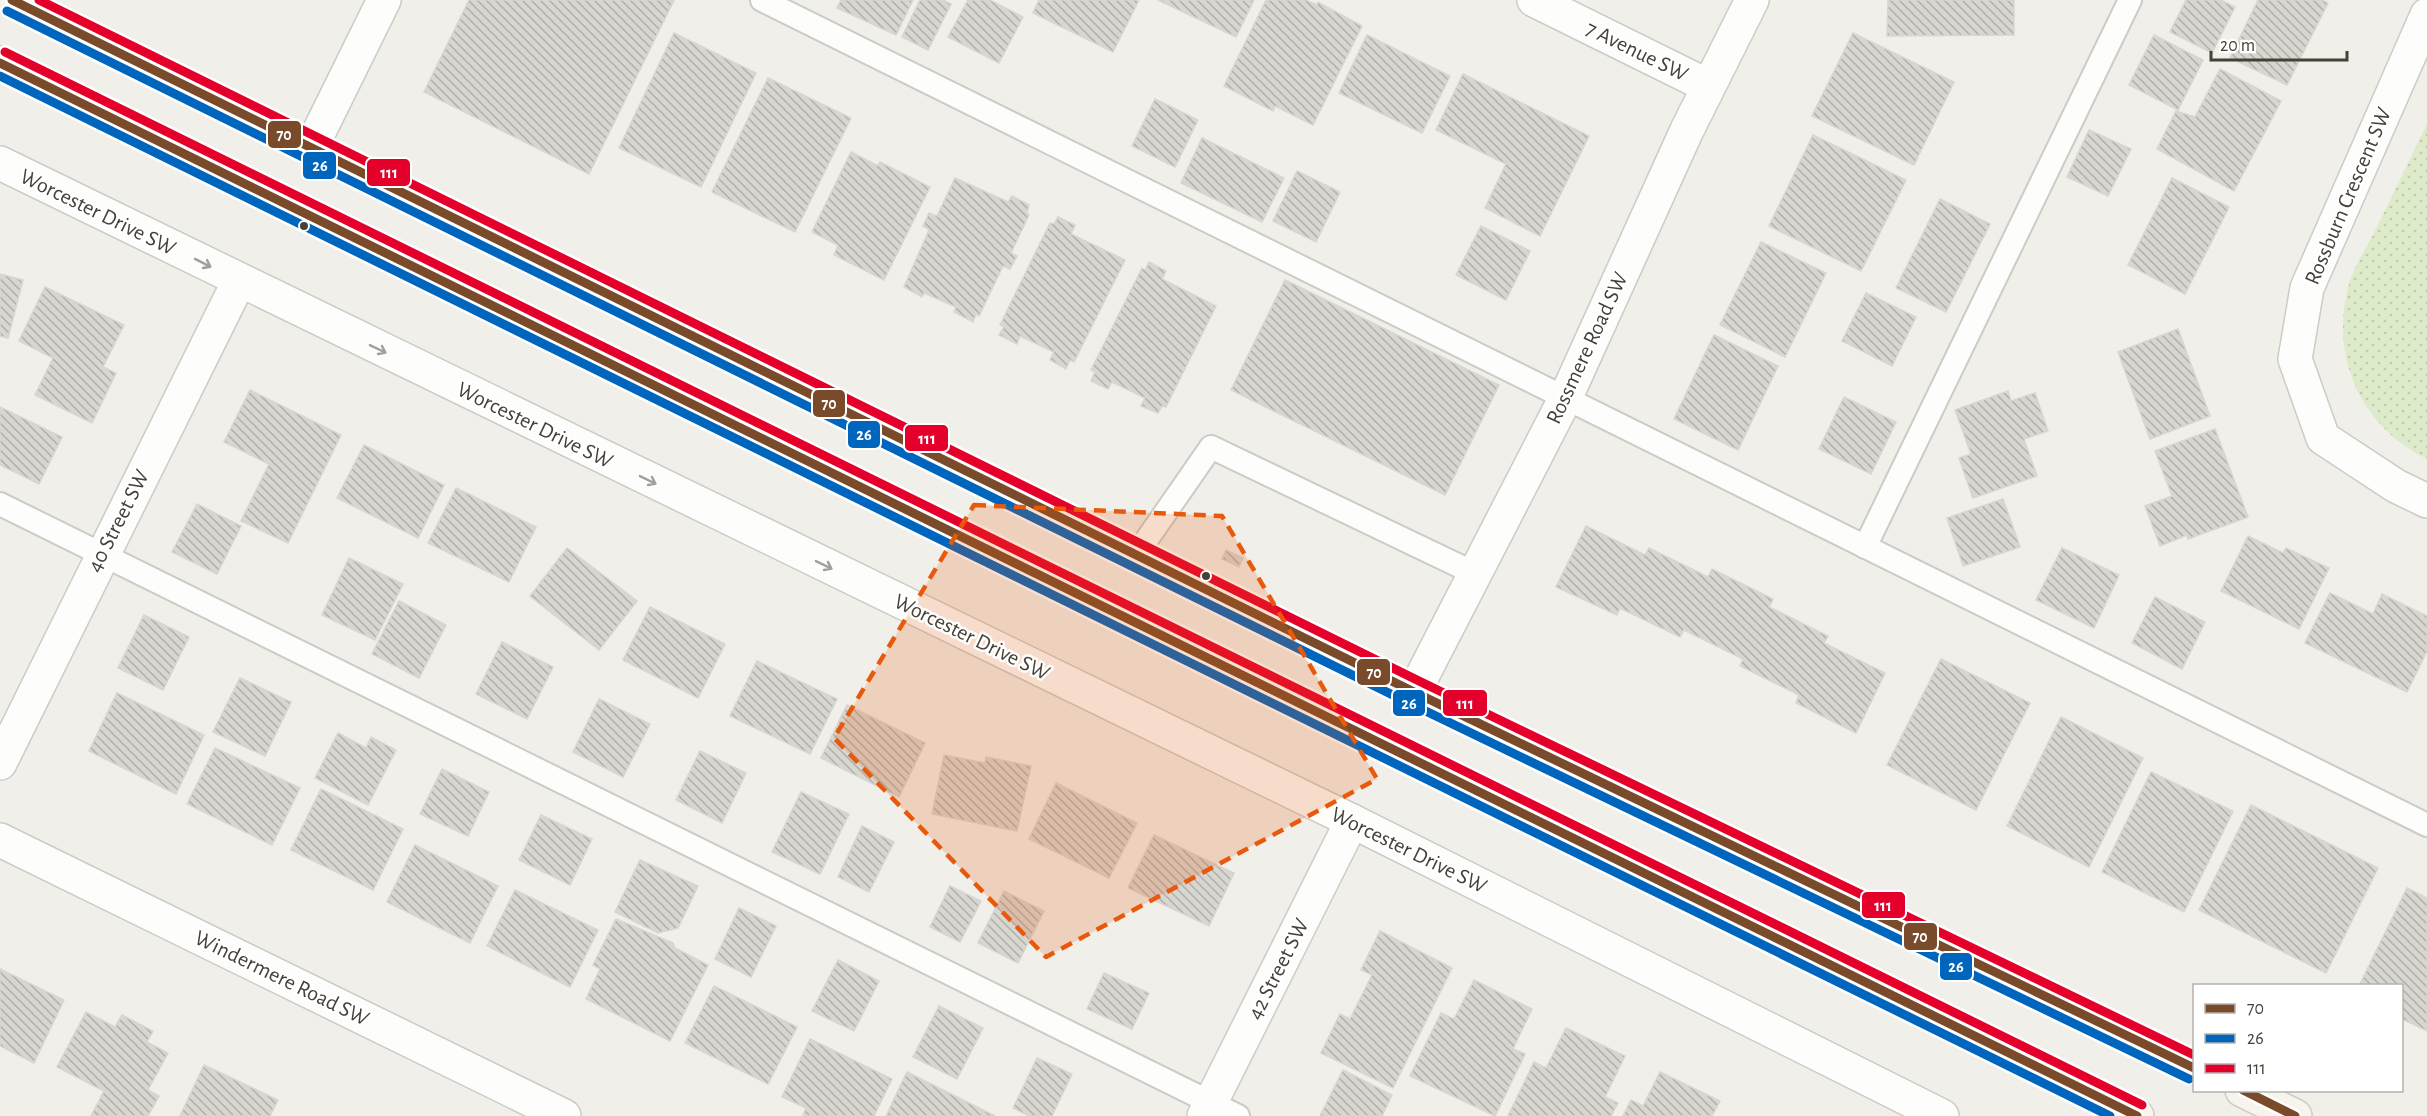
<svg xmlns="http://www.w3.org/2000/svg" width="2427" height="1116" font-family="'Alegreya Sans',sans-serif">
	<defs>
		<pattern id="park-dots" width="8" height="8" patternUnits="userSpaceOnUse" patternTransform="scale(1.5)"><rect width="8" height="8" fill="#ddebca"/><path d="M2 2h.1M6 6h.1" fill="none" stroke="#bfcbae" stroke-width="1.8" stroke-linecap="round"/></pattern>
		<pattern id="building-back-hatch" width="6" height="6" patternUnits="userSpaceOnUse" patternTransform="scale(1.5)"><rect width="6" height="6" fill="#d8d6d1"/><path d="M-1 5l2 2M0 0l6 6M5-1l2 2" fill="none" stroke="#b1afaa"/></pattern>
	</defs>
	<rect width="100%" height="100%" fill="#f0efea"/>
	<path fill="url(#park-dots)" d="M2427,124V459C2360,426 2329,356 2349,284C2354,267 2365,250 2373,235C2391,198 2409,161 2427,124Z"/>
	<g fill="url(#building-back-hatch)" stroke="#d8d6d0" stroke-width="1.5">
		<polygon points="469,0 674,0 589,174 424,92"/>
		<polygon points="841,0 913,0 896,35 837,8"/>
		<polygon points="920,0 943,0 951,4 928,50 902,37"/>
		<polygon points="968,0 990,0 1023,17 999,63 948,37"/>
		<polygon points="1039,0 1139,0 1113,52 1033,13"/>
		<polygon points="1158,0 1254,0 1236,37"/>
		<polygon points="1266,0 1306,0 1317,5 1318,2 1362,26 1313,125 1275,106 1273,111 1224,86"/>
		<polygon points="1888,0 2014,0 2014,35 1887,36"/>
		<polygon points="2186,0 2221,0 2235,7 2212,53 2170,32"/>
		<polygon points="2258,0 2322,0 2328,3 2287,85 2230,58"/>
		<polygon points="674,33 756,73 701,187 619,148"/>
		<polygon points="1853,33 1954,82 1914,165 1812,116"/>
		<polygon points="1367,35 1450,76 1422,133 1339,93"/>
		<polygon points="2154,35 2203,60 2178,110 2129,85"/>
		<polygon points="2220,69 2281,101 2234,191 2157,149 2176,111 2195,117"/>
		<polygon points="1463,74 1589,136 1540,236 1485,208 1506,164 1436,130"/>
		<polygon points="768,78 851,118 795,232 712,192"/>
		<polygon points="1155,99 1198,120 1175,167 1132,146"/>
		<polygon points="2089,130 2131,149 2108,196 2067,177"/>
		<polygon points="1813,135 1906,180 1861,271 1769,226"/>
		<polygon points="1202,138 1284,178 1262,222 1181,183"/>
		<polygon points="851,152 878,166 880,162 930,187 884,280 834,255 838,245 812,232"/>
		<polygon points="1297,171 1340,192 1316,242 1273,221"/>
		<polygon points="955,178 1008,202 1012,196 1029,205 1027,213 1029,215 1011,253 1017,256 1010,269 1003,266 979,316 976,314 973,322 954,312 956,307 924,293 922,297 904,287 929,230 923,226 929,213 937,216"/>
		<polygon points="2172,178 2229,207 2185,294 2128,265"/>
		<polygon points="1940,199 1990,224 1946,312 1896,288"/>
		<polygon points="1058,217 1075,225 1071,234 1125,260 1074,362 1070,360 1066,369 1050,360 1054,352 1020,336 1017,344 999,335 1004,327 1000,325 1050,223 1054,224"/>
		<polygon points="1481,226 1530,251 1506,300 1456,275"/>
		<polygon points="1761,242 1826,273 1785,357 1720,325"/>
		<polygon points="1149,262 1166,271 1162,279 1216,306 1166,407 1162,406 1158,413 1141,406 1145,398 1112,382 1108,389 1091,381 1095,372 1091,370 1142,268 1145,270"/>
		<polygon points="0,274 23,280 8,338 0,336"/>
		<polygon points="1285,280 1499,385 1445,495 1231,390"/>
		<polygon points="45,287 124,325 103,367 116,373 92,423 35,395 53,358 19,341"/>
		<polygon points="1866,293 1916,317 1892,366 1842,341"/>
		<polygon points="2178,329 2210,416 2150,439 2118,352"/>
		<polygon points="1714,335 1778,366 1738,450 1674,419"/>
		<polygon points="250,390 341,435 288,543 241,521 269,464 224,442"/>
		<polygon points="2008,391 2011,401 2035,393 2048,431 2024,439 2037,476 1973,498 1959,458 1971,454 1955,410"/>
		<polygon points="1844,397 1896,422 1871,474 1819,449"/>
		<polygon points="0,407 62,437 39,484 0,465"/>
		<polygon points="2215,429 2248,517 2188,539 2187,535 2160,546 2145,506 2172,496 2155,451"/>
		<polygon points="364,445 444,485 418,538 337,498"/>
		<polygon points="456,488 536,527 509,582 428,543"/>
		<polygon points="2003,499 2020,547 1963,566 1947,518"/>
		<polygon points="197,504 241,526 217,574 172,552"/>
		<polygon points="1586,526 1645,555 1649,548 1708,577 1712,569 1773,599 1769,607 1828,636 1824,643 1885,673 1856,733 1796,703 1799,695 1740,666 1743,659 1684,630 1680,637 1620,608 1617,615 1556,587"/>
		<polygon points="2248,536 2283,553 2286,548 2329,568 2299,629 2221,591"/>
		<polygon points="567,548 637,601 599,650 530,596"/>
		<polygon points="2062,548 2119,575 2094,628 2036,600"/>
		<polygon points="1226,550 1243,558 1239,567 1222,559"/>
		<polygon points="349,558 403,584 375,640 322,615"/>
		<polygon points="2330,593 2373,614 2382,594 2427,616 2427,651 2407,692 2305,643"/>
		<polygon points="2155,597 2205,622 2182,669 2132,643"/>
		<polygon points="399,601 446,625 419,678 372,654"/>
		<polygon points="650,607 725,644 698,698 623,660"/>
		<polygon points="144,615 189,637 163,690 118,668"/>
		<polygon points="502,642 553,667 527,719 476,694"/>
		<polygon points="1941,659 2030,703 1976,810 1887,765"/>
		<polygon points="757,661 837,699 810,754 730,716"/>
		<polygon points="240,678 291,702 265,756 213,732"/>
		<polygon points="117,693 204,735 176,794 89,751"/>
		<polygon points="599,699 650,724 623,777 573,752"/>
		<polygon points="847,705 925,743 899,797 821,758"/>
		<polygon points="2061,717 2143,758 2089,867 2007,826"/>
		<polygon points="338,733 366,748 371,737 396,750 368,805 315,778"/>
		<polygon points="215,748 300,788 272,845 187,804"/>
		<polygon points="700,751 746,773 722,823 676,800"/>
		<polygon points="944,755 985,763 986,757 1031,766 1017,831 932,814"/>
		<polygon points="442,769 489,792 468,836 420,814"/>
		<polygon points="2151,772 2233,811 2184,912 2102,872"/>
		<polygon points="1056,783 1137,823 1109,878 1029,839"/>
		<polygon points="321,789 403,829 373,890 291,850"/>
		<polygon points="801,792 849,814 820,874 772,852"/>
		<polygon points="2251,805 2378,868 2326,973 2199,910"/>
		<polygon points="541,815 592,839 570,885 519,860"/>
		<polygon points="862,826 894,842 869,892 838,877"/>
		<polygon points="1154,835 1234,873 1209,926 1128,888"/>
		<polygon points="415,845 498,886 470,943 387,902"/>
		<polygon points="640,860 698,886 678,928 658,933 615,912"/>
		<polygon points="950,886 981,901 960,942 930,927"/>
		<polygon points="2407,888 2427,898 2427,1031 2402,1019 2402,986 2359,986"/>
		<polygon points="515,890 598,930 570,987 487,946"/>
		<polygon points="1004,891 1044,911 1018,963 978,943"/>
		<polygon points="739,908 776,926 751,977 715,959"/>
		<polygon points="616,919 673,943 675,948 708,965 670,1041 586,999 600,969 593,965"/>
		<polygon points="1380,931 1452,968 1393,1088 1321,1053 1340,1014 1350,1019 1372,975 1361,970"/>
		<polygon points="838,960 879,981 854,1031 812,1011"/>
		<polygon points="0,969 64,1000 34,1063 0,1046"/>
		<polygon points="1104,973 1149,993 1132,1029 1087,1009"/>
		<polygon points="1474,980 1532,1009 1513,1049 1525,1054 1495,1116 1410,1076 1441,1013 1454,1019"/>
		<polygon points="714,986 797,1027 768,1084 685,1043"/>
		<polygon points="939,1006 983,1028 957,1079 913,1057"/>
		<polygon points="86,1012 115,1027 122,1015 153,1031 147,1042 168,1053 148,1090 159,1096 148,1116 91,1116 104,1091 57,1067"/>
		<polygon points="1566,1028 1625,1056 1605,1097 1618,1103 1611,1116 1508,1116 1534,1062 1546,1068"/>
		<polygon points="810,1039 892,1079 874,1116 805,1116 803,1115 806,1108 782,1097"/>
		<polygon points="1037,1058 1072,1074 1052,1116 1029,1116 1013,1108"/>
		<polygon points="204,1065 278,1100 270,1116 180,1116"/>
		<polygon points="1343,1070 1392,1095 1382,1116 1320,1116"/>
		<polygon points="907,1072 995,1116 886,1116"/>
		<polygon points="1660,1072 1720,1101 1712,1116 1623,1116 1631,1100 1643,1106"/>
	</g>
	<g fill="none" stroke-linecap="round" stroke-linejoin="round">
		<defs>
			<g id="service">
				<polyline points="762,0 2427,825"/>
				<polyline points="0,504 1238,1116"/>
				<polyline points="1865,547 2130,0"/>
				<polyline points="1136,555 1211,447 1476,574"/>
			</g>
			<g id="minor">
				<polyline points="1534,0 1708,86"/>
				<polyline points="2427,15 2307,288 2295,359 2323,438 2396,486 2427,501"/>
				<polyline points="311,148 384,0"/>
				<polyline points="0,163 1352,821 1942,1116"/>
				<polyline points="1414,692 1565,399 1687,130 1752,0"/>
				<polyline points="0,763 239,281"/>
				<polyline points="0,840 564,1116"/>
				<polyline points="1204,1116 1352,821"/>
			</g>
			<g id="secondary">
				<polyline points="12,0 1414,692 2194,1068"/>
				<polyline points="0,63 2137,1116"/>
				<polyline points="2242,1090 2295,1116"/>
			</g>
		</defs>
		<use href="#service" stroke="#cccbc6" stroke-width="26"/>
		<use href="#minor" stroke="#cccbc6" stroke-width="36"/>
		<use href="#secondary" stroke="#cfccc1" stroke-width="36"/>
		<use href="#service" stroke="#fdfdfc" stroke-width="22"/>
		<use href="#minor" stroke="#fdfdfc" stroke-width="33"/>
		<use href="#secondary" stroke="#f7f4ee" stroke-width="33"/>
		<defs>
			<g id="bus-1">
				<polyline points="12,0 1414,692 2194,1068"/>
				<polyline points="0,63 2137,1116"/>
				<polyline points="2243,1090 2295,1116"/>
			</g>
			<g id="bus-2">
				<polyline points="7,11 1409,703 2189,1079"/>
				<polyline points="0,76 2110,1116"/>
			</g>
			<g id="bus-3">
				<polyline points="39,0 1419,681 2194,1055"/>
				<polyline points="5,52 2142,1105"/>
			</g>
		</defs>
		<use href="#bus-1" stroke="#fff" stroke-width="14"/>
		<use href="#bus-2" stroke="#fff" stroke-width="14"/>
		<use href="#bus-3" stroke="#fff" stroke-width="14"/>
		<use href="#bus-1" stroke="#7a4b2a" stroke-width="9"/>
		<use href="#bus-2" stroke="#0065bd" stroke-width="9"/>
		<use href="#bus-3" stroke="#e4002b" stroke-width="9"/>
	</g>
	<defs><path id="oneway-shaft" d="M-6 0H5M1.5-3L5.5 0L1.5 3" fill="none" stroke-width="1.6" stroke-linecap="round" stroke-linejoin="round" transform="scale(1.5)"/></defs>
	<g stroke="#a29e99">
		<use href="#oneway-shaft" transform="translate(203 263) rotate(27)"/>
		<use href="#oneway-shaft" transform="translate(378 349) rotate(26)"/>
		<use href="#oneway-shaft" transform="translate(648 480) rotate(26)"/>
		<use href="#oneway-shaft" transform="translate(824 565) rotate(26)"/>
	</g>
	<path fill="#e8590c" fill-opacity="0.2" stroke="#e8590c" stroke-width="4.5" stroke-dasharray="12 8" stroke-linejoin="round" d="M974,505L1222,516L1377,779L1046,957L834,738Z"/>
	<g fill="#464036" stroke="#fff" stroke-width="2">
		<circle cx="304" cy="226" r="5"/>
		<circle cx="1206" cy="576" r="5"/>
	</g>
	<g text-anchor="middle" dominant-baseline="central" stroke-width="5" stroke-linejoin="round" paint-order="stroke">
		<g font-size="22" fill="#464036" stroke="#fff">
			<text transform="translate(1637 51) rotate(26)">7 Avenue SW</text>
			<text transform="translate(2348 196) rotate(-67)">Rossburn Crescent SW</text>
			<text transform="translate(98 212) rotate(26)">Worcester Drive SW</text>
			<text transform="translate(1587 348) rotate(-65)">Rossmere Road SW</text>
			<text transform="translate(535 425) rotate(26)">Worcester Drive SW</text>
			<text transform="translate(118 521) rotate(-63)">40 Street SW</text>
			<text transform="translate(972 637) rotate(26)">Worcester Drive SW</text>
			<text transform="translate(1409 850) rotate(26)">Worcester Drive SW</text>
			<text transform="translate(1278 969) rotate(-63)">42 Street SW</text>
			<text transform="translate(282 978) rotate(26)">Windermere Road SW</text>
		</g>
	</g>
	<g stroke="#fff" stroke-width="2">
		<rect x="267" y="120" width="35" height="29" rx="6" fill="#7a4b2a"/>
		<rect x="302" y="151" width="35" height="29" rx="6" fill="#0065bd"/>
		<rect x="366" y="158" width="45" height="29" rx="6" fill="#e4002b"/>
		<rect x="812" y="389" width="34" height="29" rx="6" fill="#7a4b2a"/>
		<rect x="847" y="420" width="34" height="29" rx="6" fill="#0065bd"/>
		<rect x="904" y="424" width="45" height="28" rx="6" fill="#e4002b"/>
		<rect x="1356" y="658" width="35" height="28" rx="6" fill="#7a4b2a"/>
		<rect x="1392" y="689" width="34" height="28" rx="6" fill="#0065bd"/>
		<rect x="1442" y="689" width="46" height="28" rx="6" fill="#e4002b"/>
		<rect x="1861" y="891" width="45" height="28" rx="6" fill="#e4002b"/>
		<rect x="1903" y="922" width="35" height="29" rx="6" fill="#7a4b2a"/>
		<rect x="1939" y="952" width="34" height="29" rx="6" fill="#0065bd"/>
	</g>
	<g font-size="16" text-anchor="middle" font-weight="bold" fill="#fff">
		<text x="284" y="140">70</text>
		<text x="320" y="171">26</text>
		<text x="389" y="178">111</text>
		<text x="829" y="409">70</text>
		<text x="864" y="440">26</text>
		<text x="927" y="444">111</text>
		<text x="1374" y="678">70</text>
		<text x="1409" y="709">26</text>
		<text x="1465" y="709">111</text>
		<text x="1883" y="911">111</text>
		<text x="1920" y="942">70</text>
		<text x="1956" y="972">26</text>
	</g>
	<rect x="2193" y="984" width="210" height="108" fill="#ffffff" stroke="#b5b3af" stroke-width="1.5"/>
	<rect x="2205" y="1004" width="30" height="9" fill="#7a4b2a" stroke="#b5b3af" stroke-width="1.5"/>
	<text x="2247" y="1014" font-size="18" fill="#464036">70</text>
	<rect x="2205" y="1034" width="30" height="9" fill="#0065bd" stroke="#b5b3af" stroke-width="1.5"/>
	<text x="2247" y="1044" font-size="18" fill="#464036">26</text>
	<rect x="2205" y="1064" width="30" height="9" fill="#e4002b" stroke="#b5b3af" stroke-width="1.5"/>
	<text x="2247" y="1074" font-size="18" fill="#464036">111</text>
	<path d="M2211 51v9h136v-9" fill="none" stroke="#464036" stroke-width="3"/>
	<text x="2220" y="51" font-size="18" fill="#464036" stroke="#ffffff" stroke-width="4.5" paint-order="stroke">20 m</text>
</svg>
